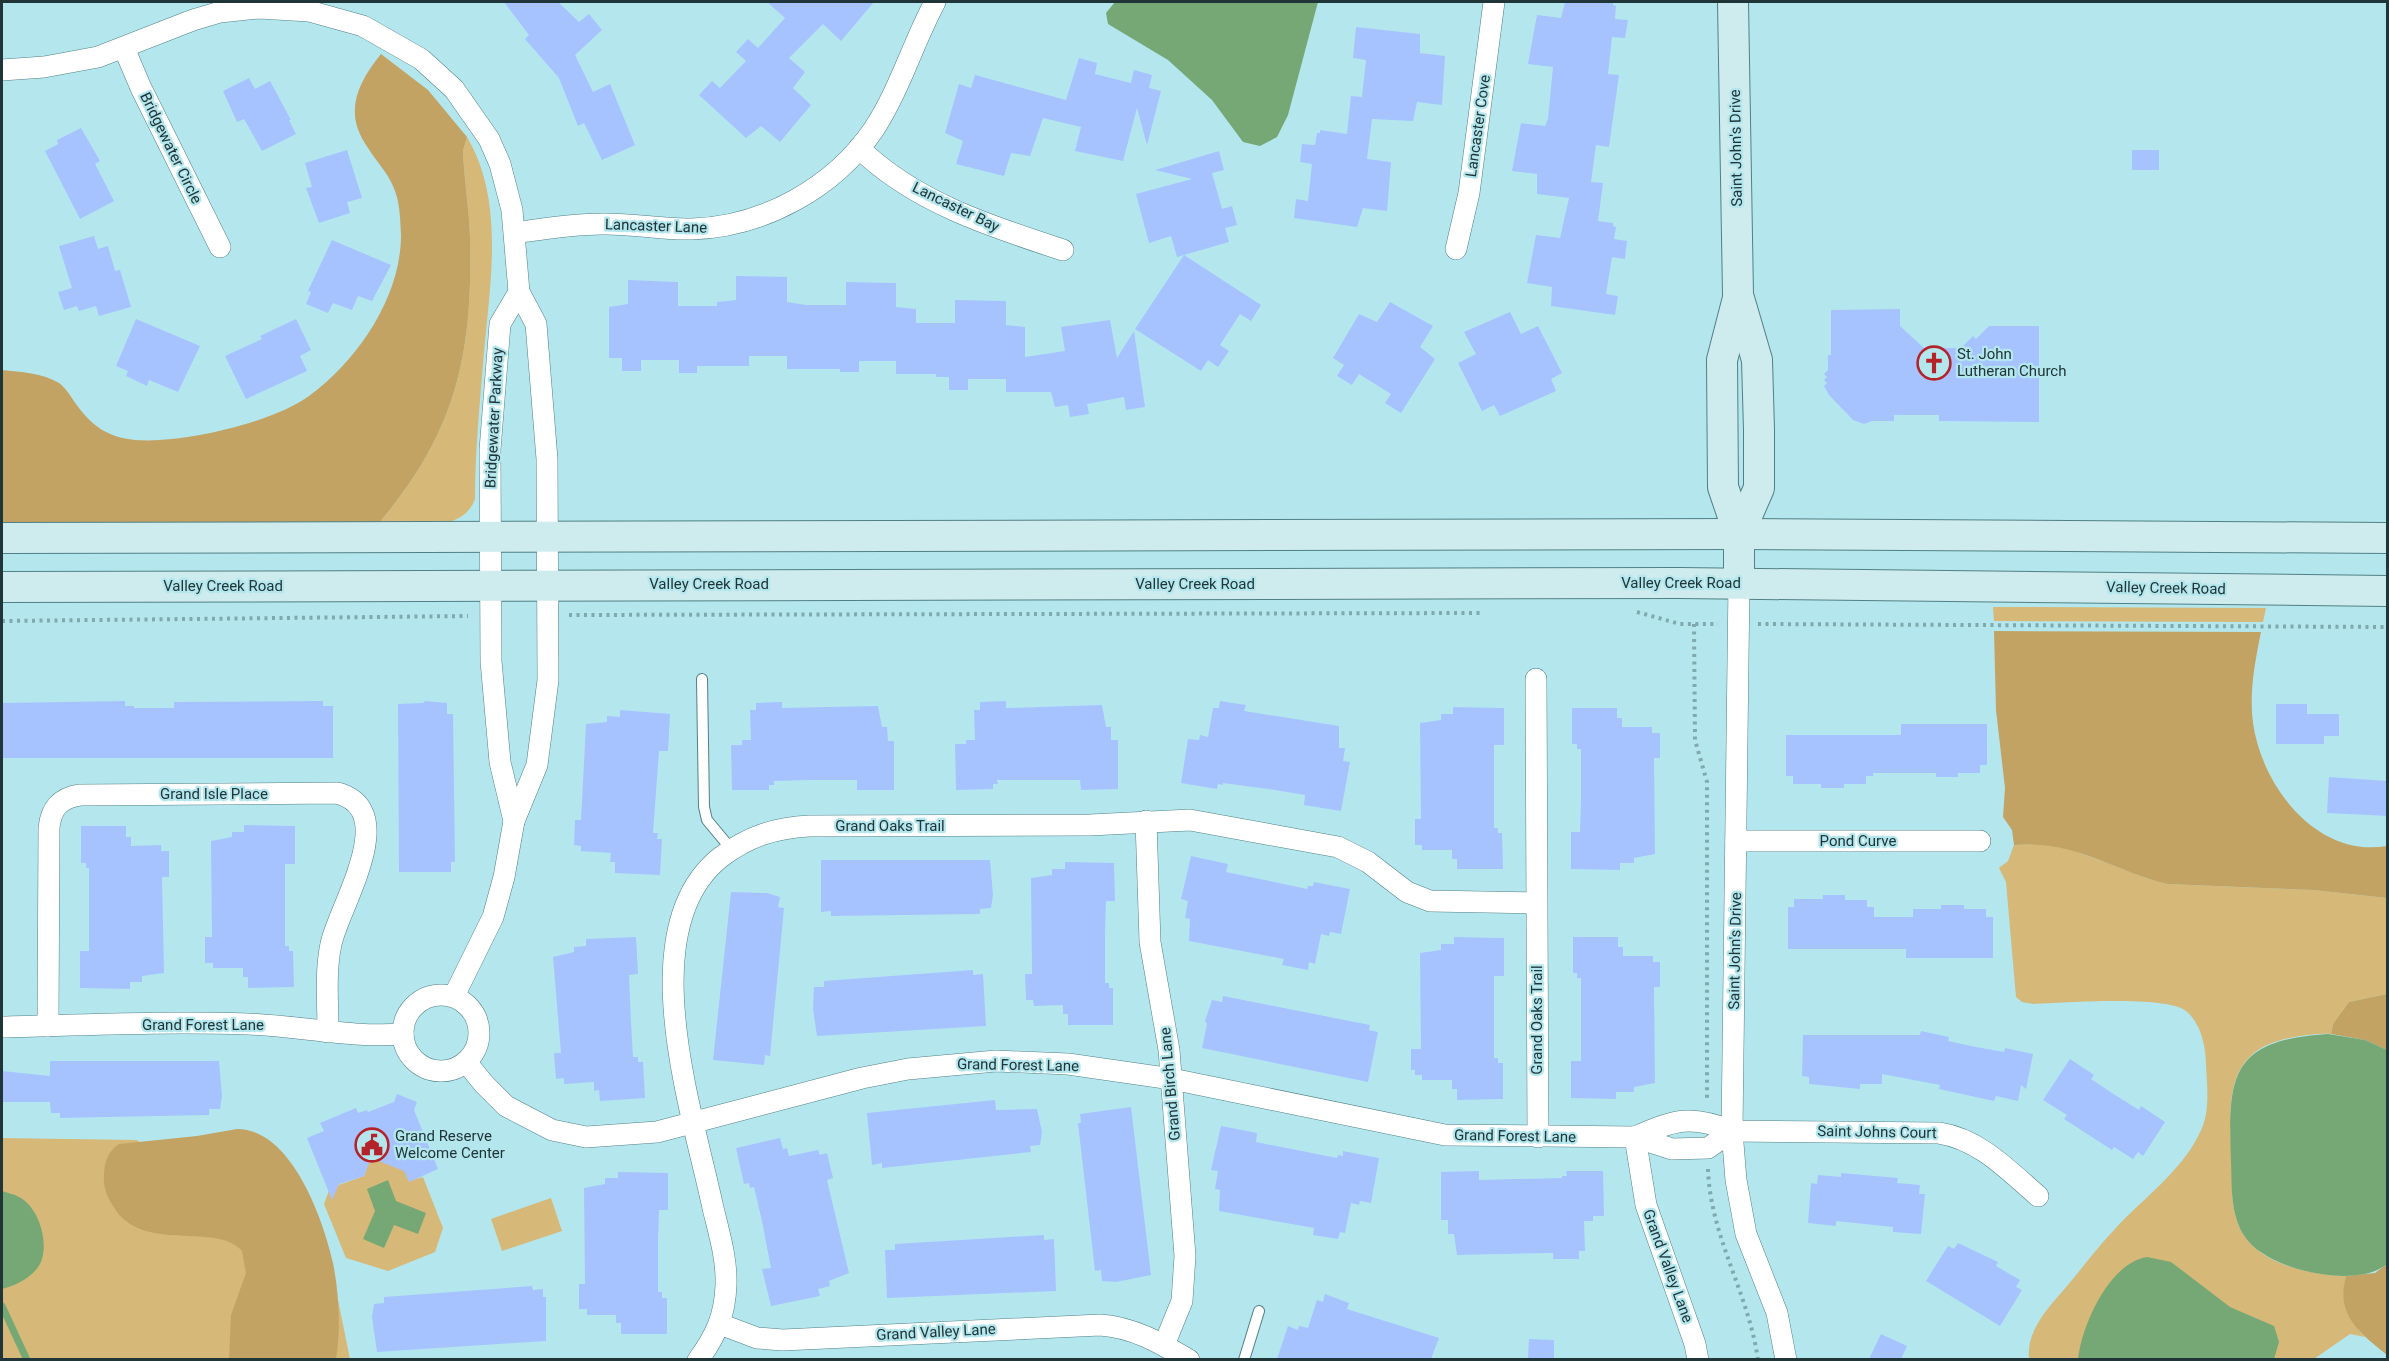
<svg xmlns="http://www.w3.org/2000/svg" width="2389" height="1361" font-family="Roboto,sans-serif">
	<rect width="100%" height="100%" fill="#b4e7ed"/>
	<g fill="#d6b878">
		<path d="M467,137C505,201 490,283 484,353C480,402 475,450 475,499C462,535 408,524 378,524C456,433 473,355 470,237C469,208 464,179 463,151Z"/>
		<polygon points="1993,607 2022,607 2266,608 2263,622 1994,621"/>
		<path d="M2040,844C2085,849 2123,873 2167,884L2313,890L2387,898V994L2349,1002L2333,1024L2331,1034C2315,1033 2297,1036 2281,1040C2221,1056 2230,1113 2232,1163C2232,1188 2230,1217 2246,1238C2266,1266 2314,1275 2346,1276C2340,1296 2349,1322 2365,1337L2350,1334L2314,1359H2029C2026,1330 2049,1307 2067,1286C2083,1267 2097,1248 2114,1230C2143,1198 2185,1169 2202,1128C2210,1109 2207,1085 2206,1065C2206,1047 2201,1023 2186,1011C2165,995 2063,1003 2033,1004L2022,1002L2016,997L2006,882L1999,868L2008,861L2014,845Z"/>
		<polygon points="2,1138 137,1140 338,1300 350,1359 2,1359"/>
		<polygon points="363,1158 399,1158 409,1181 423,1177 443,1228 435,1252 388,1271 346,1258 324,1204 330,1188 364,1176 367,1168"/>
		<polygon points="551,1198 562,1231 502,1251 491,1219"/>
	</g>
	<g fill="#c2a363">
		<path d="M381,54L428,90L467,137L463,151C464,179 469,208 470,237C473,355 456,433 378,524L2,525V370C20,372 43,373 59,383C66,388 71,397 76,404C92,426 107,437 135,440C181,444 272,423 309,396C358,360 401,297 401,235C400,218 400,201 393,186C387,172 376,161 368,148C343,113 357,84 381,54Z"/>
		<path d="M1994,631L2261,632C2255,661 2249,693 2253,723C2262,787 2317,858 2387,846V898L2313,890L2167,884C2111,870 2075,840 2014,845L2012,830L2003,817L2005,788L1996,710Z"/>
		<polygon points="2387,994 2387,1050 2365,1040 2331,1034 2333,1024 2349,1002"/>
		<path d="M237,1129C291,1129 323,1218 333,1263C339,1293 341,1329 336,1359H229L231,1315L246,1273L242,1251C217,1221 141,1255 113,1206C107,1197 103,1187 104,1176C104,1163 108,1151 119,1144L197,1136Z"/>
		<path d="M2387,1264V1355C2360,1333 2335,1315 2346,1276L2375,1273Z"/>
	</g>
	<g fill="#75a875">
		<polygon points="1115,2 1318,2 1288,115 1277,137 1260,146 1243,142 1212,100 1168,60 1108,24 1106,13"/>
		<path d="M2328,1034L2365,1040L2387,1050V1264C2356,1290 2267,1270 2245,1237C2230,1215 2232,1187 2231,1161C2228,1076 2230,1040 2328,1034Z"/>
		<polygon points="388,1180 396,1201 426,1213 418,1234 394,1225 384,1248 363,1239 375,1211 367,1189"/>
		<path d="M2,1191C7,1193 14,1194 19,1197C39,1207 50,1244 40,1264C33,1277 15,1286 2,1289Z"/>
		<path d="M2147,1257L2171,1262L2230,1307L2274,1326L2279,1342L2274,1359H2078C2082,1325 2109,1263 2147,1257Z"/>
	</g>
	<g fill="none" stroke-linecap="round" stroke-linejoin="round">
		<polyline stroke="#75a875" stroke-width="7" points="2,1306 27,1360"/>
	</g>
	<g fill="#a6c3ff">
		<polygon points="504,2 558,2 579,22 589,14 602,30 575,55 593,92 610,84 635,145 602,160 584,123 578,126 559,78 525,39 529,35"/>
		<polygon points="767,2 874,2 841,41 823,24 789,58 805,72 793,88 811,105 780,142 761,126 746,138 699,95 712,81 720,88 746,61 736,52 748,39 758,48 785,18"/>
		<polygon points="1565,2 1613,2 1613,5 1616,6 1615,19 1628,20 1625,38 1612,37 1608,74 1619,75 1609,147 1596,145 1591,182 1603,183 1598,221 1613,223 1613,226 1616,227 1614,239 1627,241 1625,259 1612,257 1606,294 1618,296 1615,315 1551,306 1552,287 1527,283 1536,235 1560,238 1569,198 1537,194 1537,174 1512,171 1521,123 1545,126 1548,119 1553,67 1528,64 1537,15 1561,18"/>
		<polygon points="1356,27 1420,34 1420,53 1445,56 1442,105 1417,102 1413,121 1372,119 1367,159 1391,162 1387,211 1363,208 1357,227 1294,218 1296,199 1308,201 1312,164 1300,162 1302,144 1315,145 1317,133 1320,133 1320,130 1347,134 1351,96 1362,97 1366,60 1353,58"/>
		<polygon points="1079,58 1097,63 1095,74 1131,83 1134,70 1152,75 1149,88 1161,91 1147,145 1137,108 1123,161 1075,151 1081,127 1043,118 1030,156 1011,153 1004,176 956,164 963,141 945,133 959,84 971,88 975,75 1066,100"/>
		<polygon points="249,78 255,89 270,81 291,120 289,120 296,134 262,151 244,119 237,122 223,91"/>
		<polygon points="81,128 100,161 95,164 114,201 80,219 45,151 58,144 57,140"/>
		<polygon points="347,150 362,198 347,202 350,213 319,223 306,188 312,187 305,163"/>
		<rect x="2132" y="150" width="27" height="20"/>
		<polygon points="1219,151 1224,170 1212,173 1222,209 1232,206 1237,225 1225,228 1229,242 1177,257 1171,236 1149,243 1136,194 1192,179 1155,170"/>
		<polygon points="94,236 98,249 108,246 115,271 120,270 131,307 99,316 96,306 79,311 77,306 64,310 58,292 72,288 59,246"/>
		<polygon points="332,240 391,265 372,301 358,296 352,310 333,303 328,313 306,304 311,292 308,291"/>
		<polygon points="1184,255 1261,305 1251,321 1240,314 1220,345 1229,351 1218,367 1208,360 1201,371 1135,329"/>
		<polygon points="736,276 787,277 787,302 806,305 846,305 846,282 896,283 896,307 916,309 916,323 955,323 955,300 1006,301 1006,325 1025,327 1025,357 1065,351 1061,327 1110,320 1117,358 1134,331 1145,407 1126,410 1124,397 1087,404 1089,414 1070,417 1068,405 1055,407 1051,392 1006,392 1006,379 968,379 968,390 949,390 949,377 936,377 936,374 896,374 896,361 859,361 859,372 840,372 840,369 787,369 787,356 749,356 749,366 697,366 697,373 679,373 679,360 641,360 641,371 622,371 622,358 609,358 609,307 628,304 628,280 678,282 678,306 717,306 717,302 736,300"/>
		<polygon points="1390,302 1433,326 1420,347 1435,359 1401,413 1385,403 1391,394 1359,374 1352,385 1337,376 1344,365 1333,358 1359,314 1377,322"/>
		<polygon points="1900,309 1900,326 1924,348 1961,348 1973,336 1976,339 1989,326 2039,326 2039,422 1939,421 1939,415 1894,415 1894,421 1872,421 1864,424 1853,420 1829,395 1824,386 1827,383 1824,380 1827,377 1824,374 1828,370 1828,355 1831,355 1831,310"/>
		<polygon points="1510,312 1521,334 1538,326 1562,373 1551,379 1556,391 1500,416 1494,405 1482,411 1458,363 1476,354 1464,332"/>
		<polygon points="136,319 200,346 178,392 149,380 147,386 126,376 128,371 116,366"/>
		<polygon points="296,319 311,350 300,356 307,371 246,399 225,356 262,339 260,336"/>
		<polygon points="125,701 125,706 134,706 134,708 174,708 174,702 323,701 323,706 333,706 333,758 2,758 2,703"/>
		<polygon points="425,701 447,703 447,714 453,714 455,862 451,862 451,872 399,872 398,704 423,703"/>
		<polygon points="1006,701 1006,708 1102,705 1106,727 1111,727 1111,740 1118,740 1118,789 1081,790 1080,780 997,780 998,784 993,784 993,789 956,790 955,744 966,744 966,740 975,740 974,710 980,710 980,702"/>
		<polygon points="1220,701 1246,705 1244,711 1339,726 1339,748 1345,748 1343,761 1350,762 1341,811 1304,805 1305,795 1275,790 1223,783 1223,785 1218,784 1217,789 1181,783 1188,739 1199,740 1200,735 1208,737 1213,708 1219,708"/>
		<polygon points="782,702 782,708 878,706 882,727 887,727 888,741 894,741 894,790 857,790 857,780 809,780 774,781 774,785 769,785 769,790 732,790 731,745 742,745 742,740 751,740 750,710 756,710 756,703"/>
		<polygon points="2276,704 2307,704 2307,714 2339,714 2339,736 2324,736 2324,744 2276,744"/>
		<polygon points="1453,707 1504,708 1504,745 1494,745 1494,828 1498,828 1498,833 1502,833 1503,869 1457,869 1457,859 1452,859 1452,850 1422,850 1422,845 1415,845 1415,819 1421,819 1420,723 1441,720 1441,714 1453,714"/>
		<polygon points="1572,708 1617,708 1617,718 1622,718 1622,727 1652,727 1652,733 1660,733 1660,758 1654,758 1655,854 1634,858 1634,863 1620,863 1620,870 1571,869 1571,832 1580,832 1581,801 1581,749 1577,749 1577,744 1572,744"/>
		<polygon points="620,710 670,714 668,751 659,751 653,833 658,833 657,839 662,839 660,875 615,873 615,862 610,862 611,853 581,851 581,846 574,845 575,820 581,820 586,724 607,722 607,716 620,717"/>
		<polygon points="1901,724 1987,724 1987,765 1980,765 1980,773 1958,773 1958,777 1936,777 1936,773 1873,773 1873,776 1866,776 1866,784 1844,784 1844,788 1821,788 1821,784 1793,784 1793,776 1786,776 1786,735 1901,735"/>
		<polygon points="2329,777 2388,781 2388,816 2327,813"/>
		<polygon points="244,825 295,826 295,864 285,864 285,946 289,946 289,951 293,951 294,987 248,988 248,977 243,977 243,968 213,968 213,963 205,963 205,937 212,937 211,841 232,837 232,832 244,832"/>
		<polygon points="81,826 126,826 126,837 131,837 131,846 161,845 161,851 169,851 169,877 162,877 164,973 142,976 142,982 130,982 130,989 80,988 80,951 89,951 89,868 86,868 86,863 81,863"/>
		<polygon points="1191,856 1228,864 1226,872 1274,882 1307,889 1308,886 1313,886 1314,882 1350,889 1341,934 1330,932 1329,936 1321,934 1315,964 1309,962 1308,970 1282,965 1284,959 1189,941 1190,919 1185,918 1188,901 1181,899"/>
		<polygon points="821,860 990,860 993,895 991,908 980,909 980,914 831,916 831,911 821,912"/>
		<polygon points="1065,862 1114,863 1115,901 1106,901 1105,932 1105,983 1109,983 1109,988 1113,988 1113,1025 1068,1025 1068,1014 1063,1014 1063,1005 1034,1006 1033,1000 1026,1000 1025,974 1032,974 1031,878 1052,875 1052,869 1065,869"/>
		<polygon points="731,892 767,893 780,897 778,907 784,908 770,1056 765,1055 764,1065 713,1060"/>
		<polygon points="1823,895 1845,895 1845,900 1867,900 1867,907 1874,907 1874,917 1913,917 1913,909 1941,909 1941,905 1964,905 1964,909 1986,909 1986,917 1993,917 1993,958 1906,958 1906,949 1788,949 1788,907 1794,907 1794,899 1823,899"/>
		<polygon points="636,937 638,974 629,975 631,1022 633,1057 638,1057 638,1062 643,1062 645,1098 600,1101 599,1090 594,1091 594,1082 564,1084 564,1078 556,1079 554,1053 561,1053 553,957 574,952 574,947 586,946 586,939"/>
		<polygon points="1454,937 1504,938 1504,976 1494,976 1494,1058 1498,1058 1498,1063 1503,1063 1503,1099 1457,1100 1457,1089 1452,1089 1452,1080 1422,1080 1422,1075 1415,1075 1415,1070 1411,1070 1411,1049 1421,1049 1420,953 1441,950 1441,944 1454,944"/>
		<polygon points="1573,937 1618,937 1618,947 1623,947 1623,956 1653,956 1653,962 1660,962 1660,987 1654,987 1655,1083 1634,1087 1634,1092 1616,1092 1616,1099 1571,1098 1571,1061 1581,1061 1581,978 1577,978 1577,973 1573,973"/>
		<polygon points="973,970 973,975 983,974 986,1026 817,1036 813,1009 814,987 824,987 824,981"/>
		<polygon points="1223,996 1370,1025 1369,1030 1378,1032 1368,1082 1202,1048 1207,1024 1205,1021 1212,1000 1222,1002"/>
		<polygon points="1921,1031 1949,1037 1948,1041 1976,1047 2004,1052 2005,1048 2033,1054 2026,1089 2021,1085 2018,1101 1996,1096 1994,1101 1939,1089 1940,1085 1882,1074 1882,1084 1860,1084 1860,1089 1809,1084 1809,1077 1802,1076 1803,1035 1920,1035"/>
		<polygon points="2070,1059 2094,1075 2091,1079 2115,1095 2139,1110 2141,1106 2165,1122 2143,1156 2138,1152 2133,1159 2114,1147 2112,1150 2064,1119 2067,1115 2043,1100"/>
		<polygon points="50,1061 219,1061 222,1096 220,1109 209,1109 209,1115 60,1118 60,1113 51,1113 50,1102 2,1102 2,1071 50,1076"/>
		<polygon points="397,1094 417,1102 414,1110 438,1169 409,1182 404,1171 371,1158 364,1176 339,1184 332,1200 307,1138 324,1131 320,1123 356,1108 358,1113 367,1110 368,1112 394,1102"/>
		<polygon points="995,1100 996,1110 1037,1109 1042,1132 1040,1145 1030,1146 1031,1152 882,1168 882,1163 872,1165 867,1113"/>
		<polygon points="1131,1107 1151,1275 1116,1282 1102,1281 1101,1270 1095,1271 1078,1123 1081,1123 1080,1114"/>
		<polygon points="1221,1126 1257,1133 1256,1142 1337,1158 1338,1155 1343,1156 1343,1151 1379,1158 1371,1203 1360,1201 1359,1205 1351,1203 1345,1233 1340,1232 1338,1239 1313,1235 1314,1228 1219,1211 1220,1190 1215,1189 1218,1171 1211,1170"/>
		<polygon points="780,1138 783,1149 787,1148 789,1156 818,1150 820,1155 827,1153 833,1178 827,1180 849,1273 829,1281 830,1286 818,1289 820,1296 771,1306 762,1269 771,1268 762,1221 754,1187 750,1188 749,1183 744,1184 736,1148"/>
		<polygon points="1479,1171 1479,1180 1562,1178 1562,1176 1567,1176 1566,1171 1603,1171 1604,1216 1593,1216 1593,1221 1584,1221 1585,1251 1579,1251 1579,1259 1553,1259 1553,1253 1457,1255 1454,1234 1448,1234 1448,1220 1441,1220 1441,1172"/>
		<polygon points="618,1172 668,1173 668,1210 659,1210 658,1241 658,1292 662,1292 662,1298 667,1298 667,1334 621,1334 621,1323 616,1323 616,1315 587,1315 587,1309 579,1309 579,1284 585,1284 584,1188 605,1184 605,1178 618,1178"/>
		<polygon points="1841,1173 1898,1178 1897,1183 1920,1185 1919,1194 1925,1194 1921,1234 1893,1232 1893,1227 1836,1221 1836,1226 1808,1223 1811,1183 1817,1184 1818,1175 1841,1177"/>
		<polygon points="1044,1235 1044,1240 1054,1239 1056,1291 887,1298 885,1250 895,1250 895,1244"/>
		<polygon points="1958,1243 1998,1262 1996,1266 2020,1280 2016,1287 2022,1290 2000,1326 1926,1281 1948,1246 1954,1249"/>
		<polygon points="532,1286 533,1290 543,1289 543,1297 546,1297 546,1341 377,1352 372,1317 374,1304 384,1303 384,1297"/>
		<polygon points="1325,1294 1349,1303 1347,1309 1439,1338 1431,1359 1277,1359 1288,1326 1298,1330 1299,1326 1308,1328 1317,1300 1323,1302"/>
		<polygon points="1881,1334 1907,1346 1901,1359 1869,1359"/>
		<polygon points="1529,1339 1554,1340 1554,1359 1528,1359"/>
	</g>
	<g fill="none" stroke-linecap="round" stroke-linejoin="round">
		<defs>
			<g id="lane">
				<polyline points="702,679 704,807 707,820 732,850"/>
				<polyline points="1244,1360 1259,1311"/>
			</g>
			<g id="street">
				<polyline points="124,48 141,88 220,247"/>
				<polyline points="2,70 44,67 98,57 193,20 220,12 259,8 309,11 363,26 421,59 454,89 489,139 500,164 512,210 519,292 536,324 547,459 548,680 537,765 514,821 504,877 493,917 454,996"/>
				<path d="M859,148C914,202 992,227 1063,250"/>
				<path d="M515,233C543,229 572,224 601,224C632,223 662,230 692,229C763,227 834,188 874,129C900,89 913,43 935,2"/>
				<polyline points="1456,249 1469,193 1494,2"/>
				<polyline points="1739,583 1732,1131 1736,1180 1746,1234 1777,1313 1786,1360"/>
				<polyline points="1536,679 1538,1137"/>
				<polyline points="514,821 500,762 491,661 490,450 500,324 519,292"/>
				<polyline points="1146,821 1150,942 1169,1050 1185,1256 1182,1301 1164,1345"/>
				<polyline points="1736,841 1980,841"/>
				<circle cx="441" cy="1033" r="38"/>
				<path d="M48,1026L49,828C51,808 60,798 80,795L337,793C402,810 339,906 331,944C325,972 328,1003 328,1032"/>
				<path d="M2,1027C84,1025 166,1021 248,1024C300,1026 351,1038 403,1034"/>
				<polyline points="466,1062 484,1084 506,1106 552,1130 586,1137 657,1132 862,1078 908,1069 996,1061 1068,1064 1172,1079 1445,1135 1635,1137 1672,1149 1708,1148 1732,1131"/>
				<path d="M1635,1137C1675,1120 1690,1114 1732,1131L1939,1133C1979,1139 2008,1170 2038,1196"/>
				<polyline points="1635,1137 1646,1205 1695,1344 1698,1360"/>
				<path d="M720,1324L757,1338L783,1340L1100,1325C1133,1327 1160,1343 1189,1360"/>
				<path d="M698,1360C716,1336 725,1315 726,1285C727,1259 719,1233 713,1208C693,1113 630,928 721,857C749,836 775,828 809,826L1090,825L1190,820L1338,847L1368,862L1407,892L1430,901L1536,903"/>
			</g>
			<g id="secondary">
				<polyline points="1733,2 1738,295 1757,360 1759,430 1759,488 1739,534"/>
				<polyline points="1738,298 1722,360 1723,487 1739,534 1739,583"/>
				<polyline points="2,538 1739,534 2388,538"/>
				<polyline points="2,587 1680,583 2388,591"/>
			</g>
		</defs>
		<use href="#lane" stroke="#508085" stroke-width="12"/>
		<use href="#street" stroke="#508085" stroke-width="22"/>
		<use href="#secondary" stroke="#508085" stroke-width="32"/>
		<g stroke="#80a9ad" stroke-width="4" stroke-dasharray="3 4.5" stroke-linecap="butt">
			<polyline points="1637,612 1680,624 1718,624"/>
			<polyline points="569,615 1482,613"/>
			<polyline points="2,621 468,616"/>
			<polyline points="1694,624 1695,740 1707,782 1707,1102"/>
			<polyline points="1758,624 2388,627"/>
			<path d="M1708,1169C1710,1236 1749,1294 1758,1360"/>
		</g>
		<use href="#lane" stroke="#fff" stroke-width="10"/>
		<use href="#street" stroke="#fff" stroke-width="21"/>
		<use href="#secondary" stroke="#ceebee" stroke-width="30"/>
	</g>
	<defs>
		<symbol id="church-ring" viewBox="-11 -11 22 22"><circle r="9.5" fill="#b4e7ed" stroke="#b4232a" stroke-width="1.5"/><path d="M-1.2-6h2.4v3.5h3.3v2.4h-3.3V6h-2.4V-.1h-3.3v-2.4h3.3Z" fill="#b4232a"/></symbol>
		<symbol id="civic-ring" viewBox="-11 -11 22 22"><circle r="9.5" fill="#b4e7ed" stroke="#b4232a" stroke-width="1.5"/><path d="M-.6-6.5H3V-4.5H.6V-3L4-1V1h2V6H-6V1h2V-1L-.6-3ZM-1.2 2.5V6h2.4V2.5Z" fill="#b4232a"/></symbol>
	</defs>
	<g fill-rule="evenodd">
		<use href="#church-ring" x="1915" y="344" width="38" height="38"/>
		<use href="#civic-ring" x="353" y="1126" width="38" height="38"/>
	</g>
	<g text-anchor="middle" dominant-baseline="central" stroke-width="4.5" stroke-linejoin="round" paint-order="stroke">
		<g font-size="15" fill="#203537" stroke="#b4e7ed">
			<text transform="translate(1478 126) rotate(-82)">Lancaster Cove</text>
			<text transform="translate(171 148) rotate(64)">Bridgewater Circle</text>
			<text transform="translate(1736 148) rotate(-91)">Saint John's Drive</text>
			<text transform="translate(956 207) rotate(26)">Lancaster Bay</text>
			<text transform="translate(656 226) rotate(2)">Lancaster Lane</text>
			<text transform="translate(494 418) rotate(-87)">Bridgewater Parkway</text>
			<text x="1681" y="583">Valley Creek Road</text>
			<text x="709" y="584">Valley Creek Road</text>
			<text x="1195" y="584">Valley Creek Road</text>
			<text x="223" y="586">Valley Creek Road</text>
			<text transform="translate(2166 588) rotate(1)">Valley Creek Road</text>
			<text x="214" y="794">Grand Isle Place</text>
			<text x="890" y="826">Grand Oaks Trail</text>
			<text x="1858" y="841">Pond Curve</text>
			<text transform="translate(1735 951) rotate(-89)">Saint John's Drive</text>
			<text transform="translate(1537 1020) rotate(-90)">Grand Oaks Trail</text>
			<text x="203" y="1025">Grand Forest Lane</text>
			<text transform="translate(1018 1065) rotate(1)">Grand Forest Lane</text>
			<text transform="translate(1170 1084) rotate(-95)">Grand Birch Lane</text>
			<text transform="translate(1877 1132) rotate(1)">Saint Johns Court</text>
			<text transform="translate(1515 1136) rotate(1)">Grand Forest Lane</text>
			<text transform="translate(1668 1266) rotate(70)">Grand Valley Lane</text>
			<text transform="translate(936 1332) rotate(-3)">Grand Valley Lane</text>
		</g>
		<g font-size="15" fill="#203537" stroke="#b4e7ed" text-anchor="start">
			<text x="1957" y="354">St. John<tspan x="1957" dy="17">Lutheran Church</tspan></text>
			<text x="395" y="1136">Grand Reserve<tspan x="395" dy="17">Welcome Center</tspan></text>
		</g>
	</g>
	<rect width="2389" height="1361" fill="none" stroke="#203537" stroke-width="6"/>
</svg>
